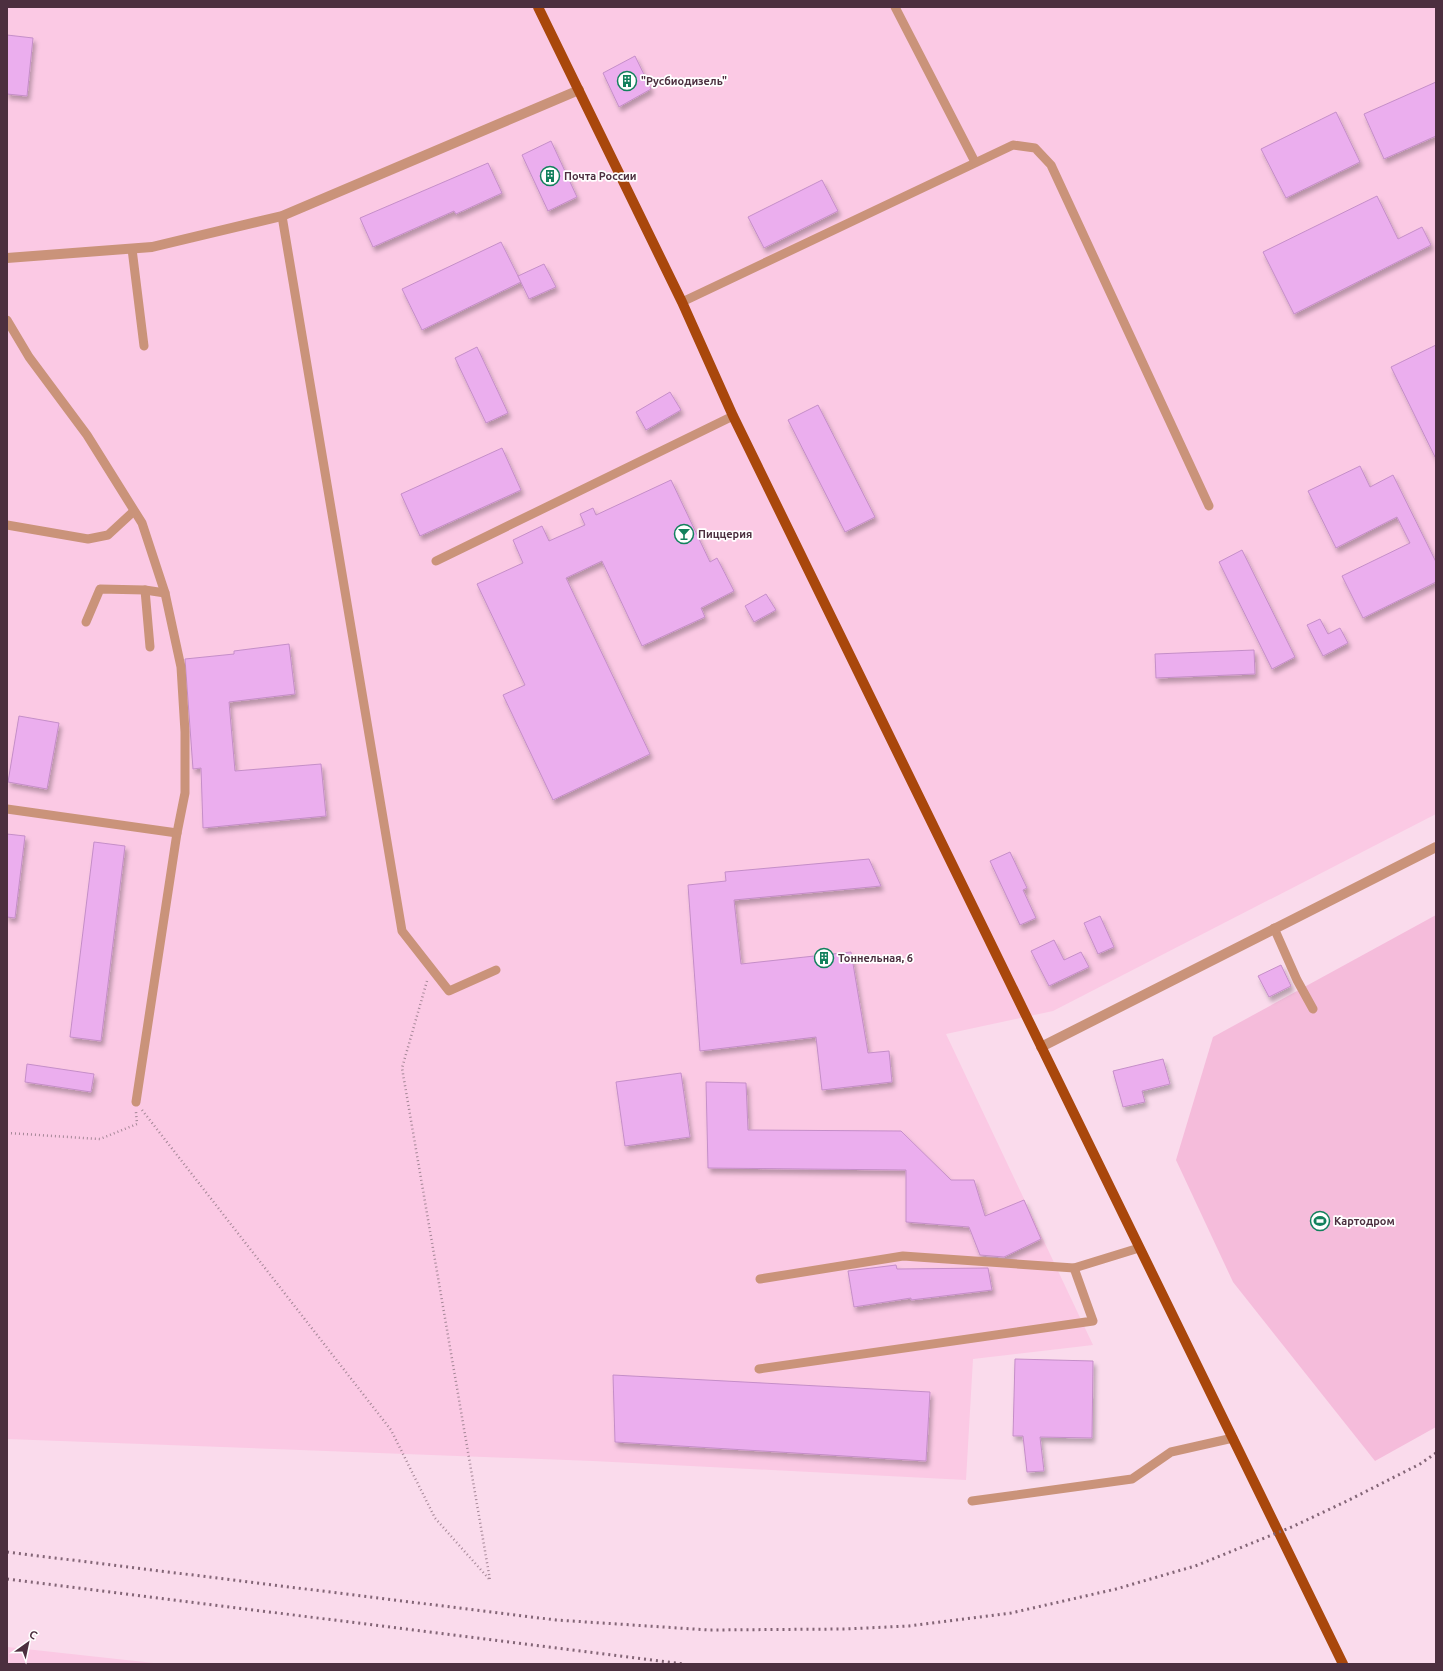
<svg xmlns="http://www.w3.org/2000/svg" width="1443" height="1671" font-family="Ubuntu,sans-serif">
	<defs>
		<filter id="shadow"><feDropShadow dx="2.5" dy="4.5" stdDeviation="2" flood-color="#0004"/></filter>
	</defs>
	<rect width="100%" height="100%" fill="#fadbec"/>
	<g fill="#fbc9e4">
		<polygon points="7,7 1436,7 1436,814 1053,1011 946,1034 1093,1345 973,1359 966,1480 593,1461 7,1439"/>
		<polygon points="7,1647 163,1664 7,1664"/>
	</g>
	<polygon fill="#f5bcdb" points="1436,915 1436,1427 1375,1461 1233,1282 1176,1160 1213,1037"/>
	<g fill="#ebaeee" stroke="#c58ec8" filter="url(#shadow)">
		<polygon points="7,35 33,38 27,96 7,94"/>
		<polygon points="635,56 651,89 619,107 603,73"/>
		<polygon points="1436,82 1436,136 1384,159 1364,114"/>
		<polygon points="1336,112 1360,162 1286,198 1261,149"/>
		<polygon points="551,141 577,197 548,211 522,155"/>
		<polygon points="488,163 502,193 456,214 454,211 373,247 360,218"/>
		<polygon points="822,180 838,211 764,248 748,217"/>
		<polygon points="1377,196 1398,239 1422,227 1431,245 1294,314 1263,252"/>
		<polygon points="501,242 521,282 422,330 402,289"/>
		<polygon points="544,264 556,287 529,299 518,276"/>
		<polygon points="1436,345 1436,459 1391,367"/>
		<polygon points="477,347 508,413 486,423 455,358"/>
		<polygon points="670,392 681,410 646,430 636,412"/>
		<polygon points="818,405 875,517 845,532 788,420"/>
		<polygon points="502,448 521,490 420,536 401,494"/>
		<polygon points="1360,466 1370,487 1393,475 1436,562 1436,582 1363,618 1342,576 1410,543 1397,517 1336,548 1308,491"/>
		<polygon points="671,480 710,562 717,558 734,591 701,608 705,617 642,646 602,561 566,578 650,754 553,800 503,695 525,685 477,584 523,563 513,540 542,526 549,541 585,525 580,514 593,508 596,515"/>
		<polygon points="1242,550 1295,657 1272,669 1219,562"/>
		<polygon points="766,594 776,610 754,622 745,606"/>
		<polygon points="1320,619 1328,634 1340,628 1348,643 1323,656 1307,625"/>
		<polygon points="289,644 295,694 229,702 235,771 321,764 326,816 203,828 201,768 193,769 185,659 234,654 234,651"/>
		<polygon points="1254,650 1255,674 1156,678 1155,654"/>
		<polygon points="19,716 59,723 47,789 8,782"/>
		<polygon points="7,834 25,836 15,918 7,917"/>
		<polygon points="94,842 125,846 101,1041 70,1037"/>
		<polygon points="1010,852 1027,888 1023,890 1036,918 1020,925 990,861"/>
		<polygon points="869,859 881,886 734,900 741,964 851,952 868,1053 889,1051 892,1082 822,1090 816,1037 700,1051 688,885 726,881 725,872"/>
		<polygon points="1100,916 1114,947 1098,954 1084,923"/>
		<polygon points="1054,940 1064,960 1081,952 1089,967 1049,986 1031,951"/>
		<polygon points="1281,965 1291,986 1269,997 1258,976"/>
		<polygon points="1163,1059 1170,1084 1142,1091 1145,1102 1123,1107 1113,1071"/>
		<polygon points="27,1064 94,1074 91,1092 25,1082"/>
		<polygon points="681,1073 690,1137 625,1146 616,1082"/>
		<polygon points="706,1082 746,1083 748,1130 901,1131 951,1180 974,1180 985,1216 1024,1200 1041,1239 1004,1257 980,1255 969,1227 906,1222 906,1170 708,1168"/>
		<polygon points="896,1265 897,1269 988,1268 992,1290 911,1300 911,1298 854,1307 848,1271"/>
		<polygon points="1015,1359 1093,1361 1092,1438 1040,1437 1044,1471 1027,1472 1023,1436 1013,1436"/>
		<polygon points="613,1375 930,1392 926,1461 615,1442"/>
	</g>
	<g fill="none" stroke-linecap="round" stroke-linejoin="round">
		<g stroke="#a48696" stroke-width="2.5" stroke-dasharray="1 3" stroke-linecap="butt">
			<polyline points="427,981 402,1068 490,1580"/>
			<polyline points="142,1110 391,1430 435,1518 489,1579"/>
			<polyline points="7,1133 100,1139 137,1124 136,1112"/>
		</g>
		<g stroke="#ca937a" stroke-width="9">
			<polyline points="895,7 975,162"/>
			<polyline points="282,216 402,931 449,991 496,970"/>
			<polyline points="132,249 144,346"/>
			<polyline points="682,302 1013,145 1035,148 1051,165 1209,506"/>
			<polyline points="7,320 29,357 87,435 142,523 165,593 181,667 185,732 185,793 177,833 136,1102"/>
			<polyline points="7,525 88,539 108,535 134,511"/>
			<polyline points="436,561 733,416"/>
			<polyline points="145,590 150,647"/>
			<polyline points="86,622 100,589 145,590 165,593"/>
			<polyline points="7,809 177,833"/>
			<polyline points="1274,928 1297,980 1313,1009"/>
			<polyline points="760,1279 903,1256 1074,1268 1139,1248"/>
			<polyline points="759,1369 1093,1321 1074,1268"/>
			<polyline points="972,1501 1132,1479 1171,1452 1233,1438"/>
		</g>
		<g stroke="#ca937a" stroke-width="10">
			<polyline points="7,258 152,247 282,216 579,90"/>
			<polyline points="1041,1047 1436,847"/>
		</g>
		<polyline stroke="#a9470c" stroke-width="10" points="538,7 682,302 733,416 1343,1664"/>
		<g stroke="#836576" stroke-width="3" stroke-dasharray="2 4" stroke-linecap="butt">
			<polyline points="7,1552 556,1620 709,1630 845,1629 909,1626 1011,1613 1116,1589 1195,1566 1294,1526 1349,1500 1420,1464 1436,1453"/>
			<polyline points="7,1579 684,1664"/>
		</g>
	</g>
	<defs>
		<symbol id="building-ring" viewBox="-11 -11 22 22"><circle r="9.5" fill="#fff" stroke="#12815d" stroke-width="1.5"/><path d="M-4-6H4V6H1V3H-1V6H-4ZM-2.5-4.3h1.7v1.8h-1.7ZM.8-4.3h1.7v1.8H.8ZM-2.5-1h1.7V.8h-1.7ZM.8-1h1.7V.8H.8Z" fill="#12815d"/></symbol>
		<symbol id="bar-ring" viewBox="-11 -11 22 22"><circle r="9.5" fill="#fff" stroke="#12815d" stroke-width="1.5"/><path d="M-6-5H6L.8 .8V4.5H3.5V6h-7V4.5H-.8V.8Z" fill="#12815d"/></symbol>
		<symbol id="stadium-ring" viewBox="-11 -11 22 22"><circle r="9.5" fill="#fff" stroke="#12815d" stroke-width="1.5"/><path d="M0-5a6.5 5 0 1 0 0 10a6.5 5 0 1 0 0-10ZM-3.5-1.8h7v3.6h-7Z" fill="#12815d"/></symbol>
	</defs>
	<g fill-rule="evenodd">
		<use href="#building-ring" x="616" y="70" width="22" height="22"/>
		<use href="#building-ring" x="539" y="165" width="22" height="22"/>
		<use href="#bar-ring" x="673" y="523" width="22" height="22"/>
		<use href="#building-ring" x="813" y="947" width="22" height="22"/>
		<use href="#stadium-ring" x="1309" y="1210" width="22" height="22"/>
	</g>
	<g text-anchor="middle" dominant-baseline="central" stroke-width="3.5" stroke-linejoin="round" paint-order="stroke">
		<g font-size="11" font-weight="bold" fill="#4c2f3f" stroke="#fff" text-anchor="start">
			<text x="641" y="81">"Русбиодизель"</text>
			<text x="564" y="176">Почта России</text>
			<text x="698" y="534">Пиццерия</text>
			<text x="838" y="958">Тоннельная, 6</text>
			<text x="1334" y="1221">Картодром</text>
		</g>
	</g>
	<rect width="1443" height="1671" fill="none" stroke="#4c2f3f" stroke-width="16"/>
	<g transform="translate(28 1643) rotate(33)" stroke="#ffffff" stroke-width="3" paint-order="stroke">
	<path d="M0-3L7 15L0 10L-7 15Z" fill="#4c2f3f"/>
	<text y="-6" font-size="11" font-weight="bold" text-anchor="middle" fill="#4c2f3f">С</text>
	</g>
</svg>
